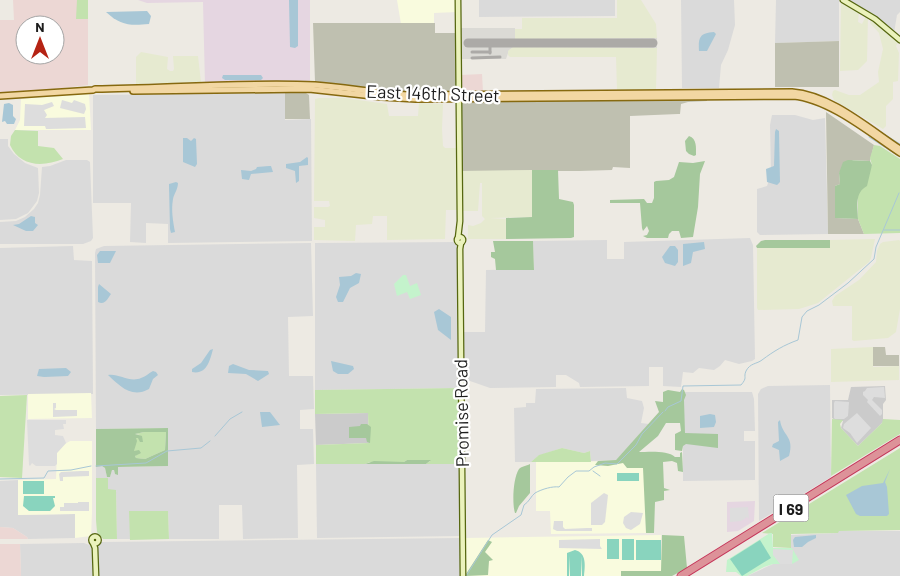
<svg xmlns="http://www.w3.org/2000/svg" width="900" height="576" font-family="Barlow,sans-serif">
	<rect width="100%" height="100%" fill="#edeae3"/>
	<g fill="#dadada">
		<polygon points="479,0 615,0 615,16 479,17"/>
		<polygon points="681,0 734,0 735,25 728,50 721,65 719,88 682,88"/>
		<polygon points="776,0 839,0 839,41 775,43"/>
		<polygon points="845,0 900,0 900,12 897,15 894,33"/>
		<polygon points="285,93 285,120 311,119 312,241 168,243 168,224 146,223 146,243 130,242 131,203 93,203 93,95"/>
		<polygon points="772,115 795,115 813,120 825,118 828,234 760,235 757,232 757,189 767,186 771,174 770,125"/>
		<polygon points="0,139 8,139 8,146 14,154 25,163 38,168 39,193 37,201 28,213 16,219 0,220"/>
		<polygon points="66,160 87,160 90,162 93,238 91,241 83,244 0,244 0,222 16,221 25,217 34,209 38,203 40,195 42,167 50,166"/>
		<polygon points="750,238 753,245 755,359 752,361 739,364 725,360 720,366 714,370 699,368 693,373 683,372 681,387 663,386 663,367 649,367 649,386 580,387 579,383 566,375 556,375 556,387 490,388 470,381 461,381 461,332 485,332 486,270 534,269 533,241 607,240 607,259 624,259 624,242"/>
		<polygon points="459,242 459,388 315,390 315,243"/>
		<polygon points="311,243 313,316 288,317 289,376 313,376 314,409 300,410 300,429 313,429 314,464 297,465 298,538 243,539 242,505 219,505 219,539 169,539 168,511 130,539 117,539 116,490 108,490 108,478 96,478 96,467 102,466 105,468 107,477 110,477 112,470 114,470 115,474 118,467 168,466 167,428 96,429 95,253 96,249 104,246"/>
		<polygon points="73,246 74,260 92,261 93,394 0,395 0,248"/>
		<polygon points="830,385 831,477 759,521 758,394 761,389 768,386"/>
		<polygon points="626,388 627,398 642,401 644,408 641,423 649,424 616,460 591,461 590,451 584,453 562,448 538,456 531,462 515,462 514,408 526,407 526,403 535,403 536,389"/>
		<polygon points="683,392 752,392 754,399 755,431 744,431 744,441 755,441 755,480 683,481"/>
		<polygon points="316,464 461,464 460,536 317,538"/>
		<polygon points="18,480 18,515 75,514 75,538 28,539 27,537 13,528 0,527 0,481"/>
		<polygon points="838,531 900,531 900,576 747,576 773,564 791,564 791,535 838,533"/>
		<polygon points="462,538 461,576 96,576 97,546 99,543 102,542"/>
		<polygon points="84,543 92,546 94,576 21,576 20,544"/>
	</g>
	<g fill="#ecd7d4" fill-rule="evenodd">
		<path d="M13,0H88V85L15,94H0V20H14ZM25,25H55V55H25Z"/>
		<polygon points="482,74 483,92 461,92 461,75"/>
		<polygon points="0,527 13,528 27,537 28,539 0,539"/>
		<polygon points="0,544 20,544 21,576 0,576"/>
	</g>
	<g fill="#e5d6e1">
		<polygon points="138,0 310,0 310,83 205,85 203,2 147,3"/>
		<polygon points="755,501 754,521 738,531 727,532 727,502"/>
	</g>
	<g fill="#f9fbde">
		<polygon points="397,0 456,0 457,12 434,13 434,23 401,24"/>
		<polygon points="88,93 89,93 91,130 15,130 20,120 21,99"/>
		<polygon points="91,393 92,418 28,419 28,394"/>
		<polygon points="70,441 92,441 92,513 91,536 75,538 75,514 18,515 18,480 56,479 57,453 65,444"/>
		<polygon points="645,461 646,533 551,534 550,511 536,511 536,462"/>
		<polygon points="661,535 662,571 621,571 621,576 464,576 465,538"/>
	</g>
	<g fill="#cbcbcb">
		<polygon points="885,386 886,400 883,404 883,422 858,446 841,428 843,421 835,420 832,418 832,400 848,400 851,387"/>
		<polygon points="368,413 369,443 316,445 315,414"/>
	</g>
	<polygon fill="#dbdad5" points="458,28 515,28 515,39 657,38 657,48 514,47 509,50 506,59 459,59"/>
	<g fill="#bfc0b0">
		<polygon points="313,23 435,23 435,33 457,33 456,92 373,91 315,82"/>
		<polygon points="839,41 839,87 775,87 775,43"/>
		<polygon points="285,93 306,93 309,95 310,119 285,119"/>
		<polygon points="707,99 707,101 688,102 681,104 680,114 678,114 630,116 630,168 613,167 612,170 579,171 460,171 461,105 463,102"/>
		<polygon points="826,112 874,145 870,161 853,160 839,173 840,184 835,186 836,218 858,219 864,234 828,234"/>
		<polygon points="873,347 885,347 886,355 899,355 899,366 873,366"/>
	</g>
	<g fill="#e6ead0">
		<polygon points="617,0 641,0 656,24 657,38 515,39 515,29 522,29 522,18 617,18"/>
		<polygon points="841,0 859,11 858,22 862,24 867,14 868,15 867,61 858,70 840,71"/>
		<polygon points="871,20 886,31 898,43 896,46 899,53 898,81 893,82 893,99 886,106 886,126 883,129 834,100 832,95 833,91 835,90 849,95 860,95 879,82 878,72 883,49 879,33 870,23"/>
		<polygon points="513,47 657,48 656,90 617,90 616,57 510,57 508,55 508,51"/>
		<polygon points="141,52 168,57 167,69 170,71 173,71 174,69 173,56 198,56 201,82 136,84 136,57"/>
		<polygon points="319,98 344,98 387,104 389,116 418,116 419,103 443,104 442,129 443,146 445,148 457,148 458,210 446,210 445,239 387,240 387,216 373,216 372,224 356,225 355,241 314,240 314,227 325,227 325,220 314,218 314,207 328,207 330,206 329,201 314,201 315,99"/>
		<polygon points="532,170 532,217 490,218 506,219 506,239 468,239 468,225 473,226 481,223 485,219 482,216 482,183 480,183 478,211 462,211 460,171"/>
		<polygon points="875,239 871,258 869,262 818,303 799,309 758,310 757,308 757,248 829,248 830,240"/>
		<polygon points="899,240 900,241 900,309 896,332 888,338 854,341 852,340 852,306 833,306 832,301 835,296 859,280 876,262 877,251 880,244 883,242"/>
		<polygon points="873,347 873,367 899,366 899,380 831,382 831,349"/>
	</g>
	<g fill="#c3e2ae">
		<polygon points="77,0 88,0 88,19 76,19"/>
		<path d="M15,130L38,131V146L54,148L63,159C43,167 20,167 10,145L11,136Z"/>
		<polygon points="874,145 880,146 900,159 900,233 864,234 858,219 858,195 872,165 870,158"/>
		<polygon points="459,388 461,464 426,464 430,461 407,460 404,462 370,462 365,464 316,464 316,445 369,443 368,413 315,414 315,390"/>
		<polygon points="27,395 22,478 0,477 0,396"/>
		<polygon points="832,419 843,420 840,424 841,428 858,446 882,423 883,419 900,420 900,434 831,476"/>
		<polygon points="144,432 166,432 165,450 145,459 136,458 135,456 137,454 134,451 135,438 140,435 135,434"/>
		<polygon points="562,448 584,453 590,451 591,462 531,462 539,455"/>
		<polygon points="900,448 900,530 839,531 838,533 791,534 791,548 773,547 773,534 762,533"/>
		<polygon points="96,478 108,478 108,489 116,490 117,539 103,539 97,532 96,520"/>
		<polygon points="129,511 168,511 169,539 130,540"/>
	</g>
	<g fill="#a5c89c" fill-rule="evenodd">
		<path d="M689,136C697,139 696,147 696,155L694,156L689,154L686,151L685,141Z"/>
		<path d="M848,160L870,161L872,165L867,186C854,193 858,207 858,219L835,218V186L840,184L839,173L843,162Z"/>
		<polygon points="705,161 700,174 698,207 693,237 681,238 679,231 672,231 669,234 668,238 647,238 643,236 647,235 649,231 647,226 643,231 642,228 640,203 610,203 610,200 644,199 647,203 652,203 654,198 654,182 656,181 669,180 674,177 679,162 693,163"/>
		<polygon points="532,170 558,170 559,199 573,202 574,205 574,237 571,238 506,239 506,218 532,217"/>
		<polygon points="765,240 830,240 830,248 757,248 756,246 761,241"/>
		<polygon points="493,241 533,241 534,270 496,270 495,259 491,257 491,252 495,252"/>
		<path d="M682,389L684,390L686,395L684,400L685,433L718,434V448L686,444L683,446L682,451L675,450V434L681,431L680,423H666L658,436L639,452C648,452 668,450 675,457H680V453L682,452L683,472L678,471L677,463L672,461L663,462L664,488L670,490L664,491V500L655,502L654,533H646L643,468H627L623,463L608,466L595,465L598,461L616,460L659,412L655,401L663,402V392L668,390L680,392Z"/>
		<polygon points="361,424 367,424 371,427 370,443 367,442 366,438 349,438 349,427 360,426"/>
		<path d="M168,428V466L118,467V475L115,474L114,470H112L110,477H107L105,468L102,466L96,467V429ZM144,432H166L165,450L145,459L136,458L135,456L141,453L139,450L134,451L137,441L136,438H138L140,442H143L142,436L135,434Z"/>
		<polygon points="407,460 431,460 426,464 365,464 374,461 404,462"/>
		<path d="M530,464V493L519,506L516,513H515C512,504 513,478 519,469C522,466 526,466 530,464Z"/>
		<polygon points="662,535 684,536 687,568 672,576 621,576 621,571 661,571"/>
		<polygon points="488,540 492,542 485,552 493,560 489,561 488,575 466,576 466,574"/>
	</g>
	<g fill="#c4f3cc">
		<polygon points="403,275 406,275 410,286 417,283 421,295 410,299 407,292 397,296 394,284"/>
		<polygon points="770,533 772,533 773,548 792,548 799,560 792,564 773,564 764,567 747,576 741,576 736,572 726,572 727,560"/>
	</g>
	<g fill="#89d4be">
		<rect x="617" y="473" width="22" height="8"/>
		<rect x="23" y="481" width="21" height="13"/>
		<polygon points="24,496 55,496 55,498 53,498 55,506 50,511 29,511 23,506"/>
		<rect x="607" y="539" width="12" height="20"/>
		<rect x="622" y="539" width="12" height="21"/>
		<rect x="636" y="540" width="25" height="20"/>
		<polygon points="760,540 771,558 742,576 730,559"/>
		<path d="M575,550C587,553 585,566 584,576H582V556L581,576H570V556L569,576H567V553Z"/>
	</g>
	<g fill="#ddd">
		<polygon points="62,100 72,103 74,100 85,104 86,109 84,114 60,108"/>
		<polygon points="52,102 54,106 44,110 47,115 45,118 85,117 86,128 49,129 46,129 45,126 24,126 25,104 42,105"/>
		<polygon points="884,387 885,398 874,397 872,400 882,410 882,414 880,416 867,402 868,400 863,395 863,392 865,391 867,388"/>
		<polygon points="835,401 849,402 848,416 844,419 835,419 834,418 834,403"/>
		<polygon points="53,403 56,403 56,408 54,409 56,410 77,410 77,416 53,417"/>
		<polygon points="857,413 871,428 857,443 850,433 843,428 844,424"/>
		<polygon points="27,420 66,420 66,424 63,424 64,429 55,430 55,435 63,436 66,443 57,453 57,464 55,466 36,466 32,463 30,466 29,465"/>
		<polygon points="81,471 89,471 89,476 63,477 63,481 60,481 59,474 61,472"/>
		<polygon points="604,493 608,495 605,522 602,525 591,525 591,503"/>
		<polygon points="78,502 89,502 89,511 60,511 60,507 64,507 64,503 78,503"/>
		<polygon points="748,507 749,519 747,517 741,521 730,522 730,508"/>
		<polygon points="631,512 643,513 640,524 631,530 626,528 623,523 624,517"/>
		<polygon points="554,521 563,521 563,527 565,529 587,528 592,528 592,531 557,531 553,529"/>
		<polygon points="600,539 600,546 602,549 559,548 559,540"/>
		<polygon points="773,549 793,550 792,564 780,564 773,555"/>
	</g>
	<g fill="#a8c7d6">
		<polygon points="289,0 298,0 298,46 295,48 290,47"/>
		<path d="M147,11L151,16L149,24C129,26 120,25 106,12Z"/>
		<path d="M714,32L716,34L707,51H699C698,37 700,33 714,32Z"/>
		<polygon points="223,75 261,75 263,78 261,80 225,80 222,78"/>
		<polygon points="9,103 13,105 13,116 16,119 14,124 7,124 5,121 2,122 4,104"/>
		<polygon points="776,129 779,131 780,182 777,185 767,182 766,169 774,166 775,132"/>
		<polygon points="183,138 187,138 191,141 194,138 196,139 197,164 195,167 183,162"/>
		<polygon points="307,157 308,158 308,165 299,166 299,181 296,183 295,171 286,168 286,164 300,162"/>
		<polygon points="269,166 271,166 273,172 251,174 249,180 242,179 241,170 251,171 256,169 257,167"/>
		<path d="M176,182L178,183C178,189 174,194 173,199C171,210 173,221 175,232L171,233L170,229L169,186V184Z"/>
		<polygon points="31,216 35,217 35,223 38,225 33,231 26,231 13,225 19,224"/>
		<polygon points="704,242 705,249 693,252 691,263 683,266 683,244"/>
		<polygon points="670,246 675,246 678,250 678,262 675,266 665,263 662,257"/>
		<polygon points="100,251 116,251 110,263 98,263 97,255"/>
		<polygon points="356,273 361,274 359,283 350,288 343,302 338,302 336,297 340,285 339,277 351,276"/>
		<path d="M99,284L111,294C108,298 105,306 98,302V287Z"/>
		<polygon points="439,309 451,317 451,340 438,330 434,312"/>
		<path d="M213,349C210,360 207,375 192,372V369L201,363L210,350Z"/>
		<polygon points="331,361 353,366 354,369 348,374 338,374 333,371"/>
		<polygon points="233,364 249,370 268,371 269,374 258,381 246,374 228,373 229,366"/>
		<polygon points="66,368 71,372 68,376 44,377 37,376 39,369"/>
		<path d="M153,371L156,372L158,375L153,379L149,389C131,399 119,385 108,375C118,373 130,383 141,378C145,377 149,373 153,371Z"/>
		<polygon points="260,412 270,412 280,425 262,427"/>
		<polygon points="710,414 715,415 716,422 714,427 700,428 700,416"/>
		<path d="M780,420C782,436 795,436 789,456L780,461L779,450L772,447L773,444L779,441L778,422Z"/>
		<polygon points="890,469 885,482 887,487 889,514 887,516 860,516 856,514 846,495 862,486 883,483"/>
		<polygon points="816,535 816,538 808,542 802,547 794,547 793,540 795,537"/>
	</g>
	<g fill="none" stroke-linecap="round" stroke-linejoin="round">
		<g stroke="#a8c7d6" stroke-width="1">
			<polyline points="874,128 900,144"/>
			<polyline points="869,137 900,157"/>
			<polyline points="884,230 900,230"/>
			<path d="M665,411L668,407L681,401L683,386L741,385C748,377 743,378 746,371C750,363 757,364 762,360C774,351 784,345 798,340L802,317L807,311L819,305L848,283L874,259L876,247L899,193"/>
			<polyline points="215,436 230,419 242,412"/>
			<polyline points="96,466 146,463 167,451 201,448 210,441"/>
			<polyline points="593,471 600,476"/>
			<polyline points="0,479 44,478 48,471 71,470 91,466"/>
			<path d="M466,576L492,535L521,515L524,505C529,502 531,496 535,493C542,489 553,486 559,487L568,477L576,471H589L594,467L605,463L617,464L636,445L642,434L663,412"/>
		</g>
		<g stroke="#acaaa7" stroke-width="3">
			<polyline points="472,52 490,52"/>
			<polyline points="490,53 490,43"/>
			<polyline points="472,58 500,57"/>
		</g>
		<polyline stroke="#acaaa7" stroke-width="9" points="468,43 653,43"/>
		<defs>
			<g id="secondary">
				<polyline points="458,0 460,221 458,238"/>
				<polyline points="843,0 875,19 900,40"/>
				<circle cx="460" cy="240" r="3"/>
				<polyline points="461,243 460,249 463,576"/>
				<circle cx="95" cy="540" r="3.5"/>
				<polyline points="93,543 95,548 96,576"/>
			</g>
			<g id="primary">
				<path d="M133,91L309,89L382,97L416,99L793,96C829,99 870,133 900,153"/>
				<path d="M0,96L93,90L95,89C168,88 242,82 315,85C347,87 377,94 409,95L792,92C831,95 868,128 900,149"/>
			</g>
			<polyline id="motorway" points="681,576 900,440"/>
		</defs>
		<use href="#secondary" stroke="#566710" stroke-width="7"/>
		<use href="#primary" stroke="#86690f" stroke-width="8"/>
		<use href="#motorway" stroke="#c5365a" stroke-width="9"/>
		<use href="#secondary" stroke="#ebf2bc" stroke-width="4.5"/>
		<use href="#primary" stroke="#f2d7a3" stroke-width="5"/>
		<use href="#motorway" stroke="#dd9299" stroke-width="7"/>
	</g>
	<g text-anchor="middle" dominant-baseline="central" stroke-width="4.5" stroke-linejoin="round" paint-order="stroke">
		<rect fill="#fff" stroke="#616161" stroke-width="1" x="773.5" y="494.5" width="35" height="27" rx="4"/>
		<g font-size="16" font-weight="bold" fill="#1d1d1d">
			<text x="791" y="508">I 69</text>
		</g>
		<g font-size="18" fill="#1d1d1d" stroke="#fff">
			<text transform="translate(433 93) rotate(2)">East 146th Street</text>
			<text transform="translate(461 413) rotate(-91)">Promise Road</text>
		</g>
	</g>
	<g transform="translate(40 40)"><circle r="24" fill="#ffffff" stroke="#a5a5a5"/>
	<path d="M0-4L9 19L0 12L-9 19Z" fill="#b52314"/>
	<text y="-8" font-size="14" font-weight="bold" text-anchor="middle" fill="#1d1d1d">N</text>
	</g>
</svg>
